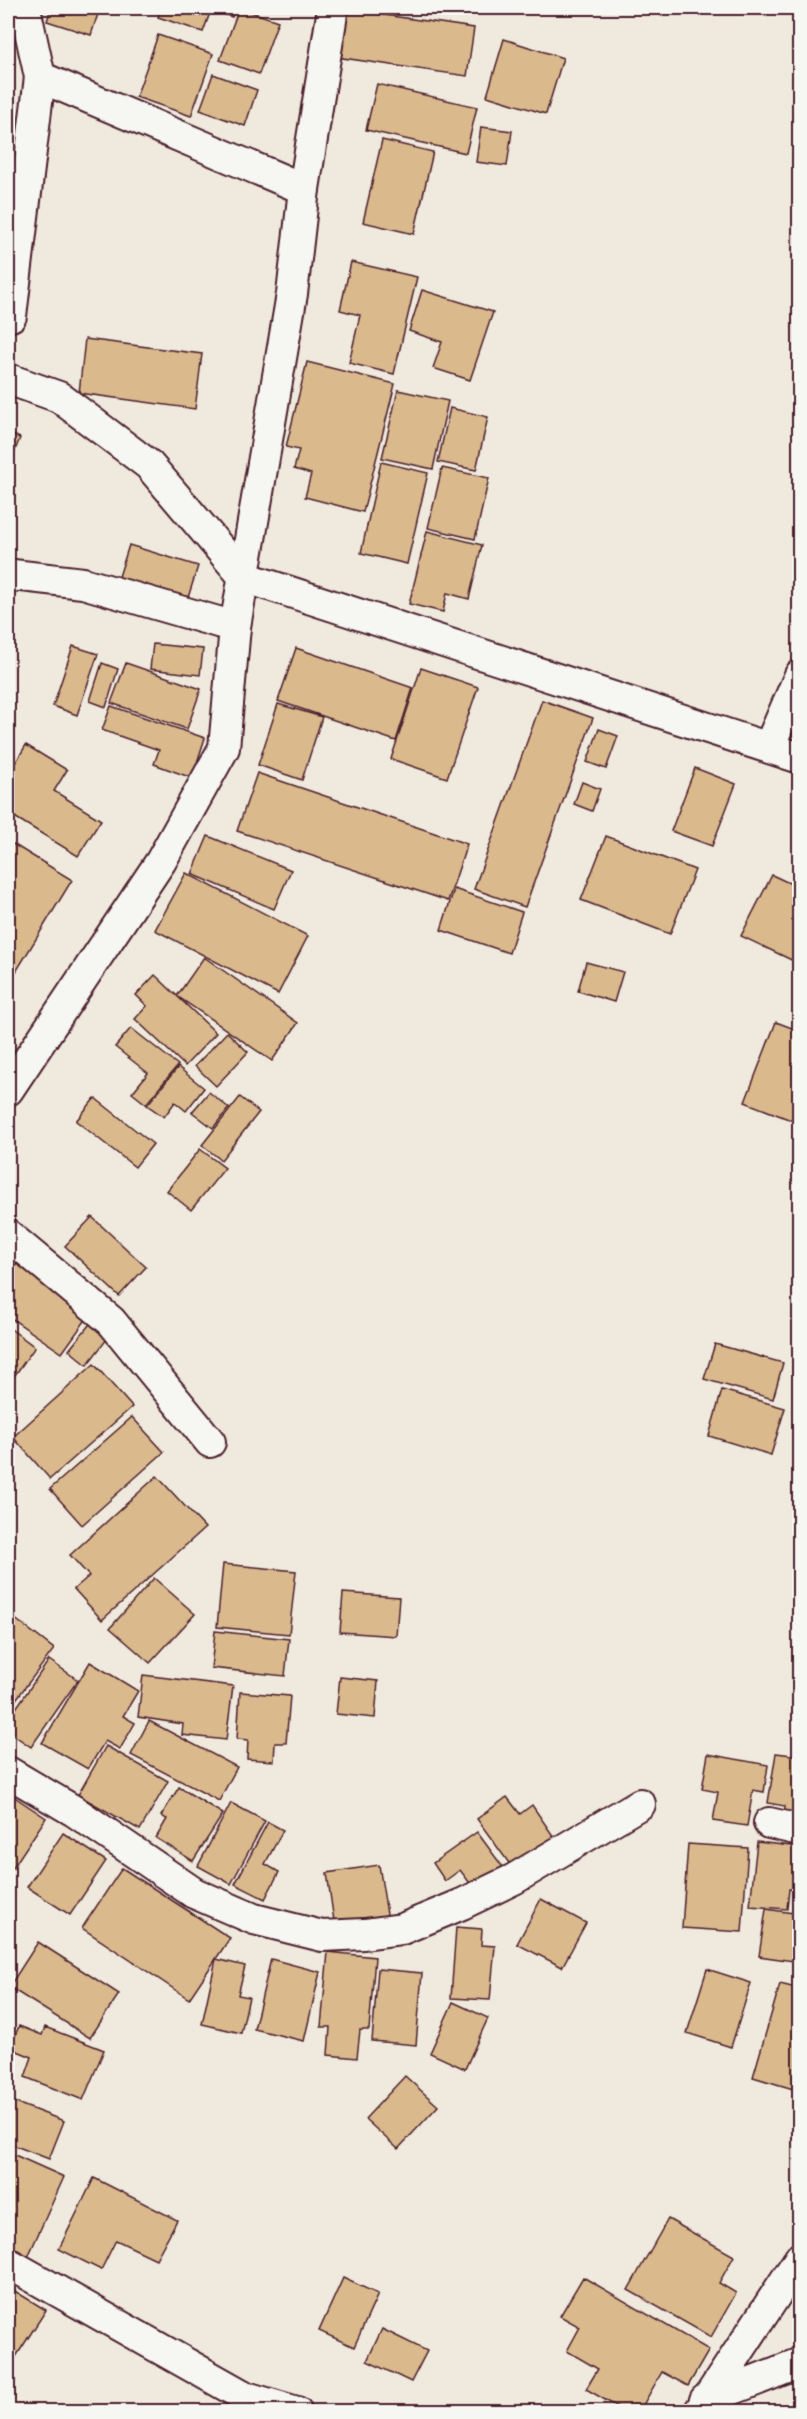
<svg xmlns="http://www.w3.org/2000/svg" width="807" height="2419" font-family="Kalam,sans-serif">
	<rect width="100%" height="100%" fill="#f0eade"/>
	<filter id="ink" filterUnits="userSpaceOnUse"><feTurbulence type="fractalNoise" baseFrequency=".0167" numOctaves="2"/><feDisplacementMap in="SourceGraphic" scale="12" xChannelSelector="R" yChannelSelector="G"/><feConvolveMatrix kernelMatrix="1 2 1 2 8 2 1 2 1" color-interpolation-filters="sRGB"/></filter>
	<g filter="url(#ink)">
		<g fill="#dab98d" stroke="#4a1f2b" stroke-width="1.5">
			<polygon points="51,8 100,8 91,35 47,21"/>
			<polygon points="162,8 235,8 232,17 211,10 203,32 158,17"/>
			<polygon points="239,8 278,21 259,74 220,60"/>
			<polygon points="418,8 460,8 459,14"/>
			<polygon points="343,9 474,28 467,76 336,57"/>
			<polygon points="158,35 213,54 191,116 136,97"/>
			<polygon points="504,39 563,58 546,114 487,96"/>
			<polygon points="213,74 257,90 245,126 200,110"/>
			<polygon points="377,84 477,107 466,153 366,130"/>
			<polygon points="481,127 512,131 507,166 476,162"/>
			<polygon points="382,140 433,152 414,234 363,222"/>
			<polygon points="351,262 417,277 394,374 349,363 360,315 340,310"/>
			<polygon points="422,290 493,312 470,380 433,368 442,342 409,331"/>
			<polygon points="85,339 202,354 195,409 79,393"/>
			<polygon points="307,362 395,384 363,512 305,497 311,474 294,469 299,450 286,447"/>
			<polygon points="398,390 448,401 433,469 382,458"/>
			<polygon points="450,408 488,417 476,470 438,462"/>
			<polygon points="8,433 20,438 8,468"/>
			<polygon points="381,462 428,473 407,564 361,553"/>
			<polygon points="442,468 489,478 475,539 428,528"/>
			<polygon points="427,531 482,545 469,599 447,593 443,612 409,604"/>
			<polygon points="129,545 198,566 186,604 117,583"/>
			<polygon points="153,644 203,649 200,675 150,669"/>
			<polygon points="73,646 98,654 77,715 53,706"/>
			<polygon points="296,648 413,688 396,741 278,701"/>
			<polygon points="102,663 118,669 106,707 90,701"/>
			<polygon points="126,663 201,689 187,729 111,703"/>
			<polygon points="421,668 478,687 447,778 391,759"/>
			<polygon points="542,700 593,718 525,907 474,889"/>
			<polygon points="278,704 322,717 302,780 258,765"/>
			<polygon points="111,706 205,738 192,778 154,764 159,750 102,730"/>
			<polygon points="599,729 618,736 606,769 587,762"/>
			<polygon points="26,745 67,770 54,791 101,820 78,856 8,813 8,775"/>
			<polygon points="695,768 736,784 712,846 671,831"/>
			<polygon points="257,773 467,844 448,901 237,831"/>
			<polygon points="582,782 600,789 592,811 574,804"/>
			<polygon points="208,836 291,870 274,909 192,874"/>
			<polygon points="606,836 695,870 670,934 581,900"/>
			<polygon points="8,841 72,880 11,980 8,978"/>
			<polygon points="186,873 308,936 278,994 155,930"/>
			<polygon points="772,875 800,888 800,964 741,936"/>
			<polygon points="454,889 522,912 509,953 441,930"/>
			<polygon points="204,957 298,1023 272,1061 177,996"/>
			<polygon points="586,962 623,972 614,1002 578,991"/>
			<polygon points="155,975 216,1033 185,1066 135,1019 147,1006 136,995"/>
			<polygon points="776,1022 800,1031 800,1112 796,1122 745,1102"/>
			<polygon points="131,1028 178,1065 146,1104 132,1093 148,1073 115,1047"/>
			<polygon points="227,1032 248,1052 216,1086 195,1066"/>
			<polygon points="178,1067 204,1088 186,1111 175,1102 164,1117 147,1105"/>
			<polygon points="209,1092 229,1108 213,1128 192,1112"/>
			<polygon points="240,1097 259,1112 221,1160 202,1145"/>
			<polygon points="95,1098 153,1144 135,1167 76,1121"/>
			<polygon points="200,1149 225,1168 191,1210 167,1191"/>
			<polygon points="92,1217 146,1267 119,1296 65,1246"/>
			<polygon points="12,1261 90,1314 62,1353 8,1316 8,1267"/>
			<polygon points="93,1320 111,1334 87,1365 69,1350"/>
			<polygon points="8,1327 35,1347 8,1385"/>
			<polygon points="715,1344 783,1363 773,1399 704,1379"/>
			<polygon points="94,1364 132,1407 50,1479 13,1437"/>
			<polygon points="722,1390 785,1408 771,1455 709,1436"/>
			<polygon points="132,1417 164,1452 82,1525 50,1489"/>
			<polygon points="157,1476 205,1528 102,1620 74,1589 89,1576 70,1555"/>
			<polygon points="223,1564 296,1571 289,1634 217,1627"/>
			<polygon points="154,1578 195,1614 150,1663 110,1628"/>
			<polygon points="343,1593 399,1597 396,1636 340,1632"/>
			<polygon points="14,1618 54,1649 8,1710 8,1626"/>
			<polygon points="215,1631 289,1639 285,1676 211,1668"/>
			<polygon points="49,1660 78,1680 31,1747 8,1731 8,1720"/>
			<polygon points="90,1662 138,1691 123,1716 135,1723 120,1749 105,1741 88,1769 42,1743"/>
			<polygon points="143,1675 233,1686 226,1740 182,1735 183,1724 138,1717"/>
			<polygon points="340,1677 378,1681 375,1718 336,1714"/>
			<polygon points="240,1692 290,1696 286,1743 275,1743 274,1761 247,1759 248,1740 237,1739"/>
			<polygon points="149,1721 237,1767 219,1801 131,1755"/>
			<polygon points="106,1746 168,1781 140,1830 78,1795"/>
			<polygon points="776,1753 800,1756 800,1819 784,1817 785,1806 768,1803"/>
			<polygon points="708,1754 768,1765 764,1792 753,1790 747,1826 713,1821 718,1792 702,1789"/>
			<polygon points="179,1787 223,1814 193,1861 156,1838 167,1819 161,1816"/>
			<polygon points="13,1796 46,1818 8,1875 8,1804"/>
			<polygon points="507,1797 520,1814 532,1805 556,1840 514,1870 477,1819"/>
			<polygon points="231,1803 265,1821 231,1884 198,1866"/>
			<polygon points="268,1822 283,1830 265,1864 279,1872 265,1899 235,1884"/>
			<polygon points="477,1832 505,1870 476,1891 460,1870 445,1881 433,1863"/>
			<polygon points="63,1833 106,1861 70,1915 27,1887"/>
			<polygon points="757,1842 800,1847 800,1890 789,1889 787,1909 750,1906"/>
			<polygon points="688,1844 748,1848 742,1932 682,1928"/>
			<polygon points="379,1865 388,1920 335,1928 327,1873"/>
			<polygon points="122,1868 230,1938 189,1999 82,1928"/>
			<polygon points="541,1899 586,1923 562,1967 517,1944"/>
			<polygon points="766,1909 800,1914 800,1962 759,1956"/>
			<polygon points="456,1927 482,1929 481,1945 495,1946 490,2000 451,1998"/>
			<polygon points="38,1942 119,1994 90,2038 9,1987"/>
			<polygon points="328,1952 375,1957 369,2030 360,2030 357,2058 328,2055 330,2027 321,2027"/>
			<polygon points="216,1959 245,1966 238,1995 249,1997 241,2033 202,2024"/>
			<polygon points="271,1959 320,1972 304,2041 254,2029"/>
			<polygon points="378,1969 422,1973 416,2045 372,2041"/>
			<polygon points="707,1969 751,1983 731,2047 687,2033"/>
			<polygon points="780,1984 800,1989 800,2091 753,2077"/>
			<polygon points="453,2002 488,2018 465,2069 430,2053"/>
			<polygon points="19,2026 42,2035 45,2027 104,2050 83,2100 25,2077 32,2057 10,2048"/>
			<polygon points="405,2076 438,2106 398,2149 365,2119"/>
			<polygon points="11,2101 64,2121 49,2159 8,2143 8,2110"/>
			<polygon points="8,2152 64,2177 27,2259 8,2250"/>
			<polygon points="94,2178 177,2220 156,2259 116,2240 101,2270 59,2249"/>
			<polygon points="668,2219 734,2256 719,2283 736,2293 711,2337 628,2290"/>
			<polygon points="583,2277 709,2350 688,2386 662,2372 639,2412 626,2412 586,2389 598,2369 567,2351 580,2327 560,2316"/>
			<polygon points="343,2278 378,2294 354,2347 319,2331"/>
			<polygon points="8,2287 46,2310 10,2366 8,2364"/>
			<polygon points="382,2329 427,2351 411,2382 367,2361"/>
		</g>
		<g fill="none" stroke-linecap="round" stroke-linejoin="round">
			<defs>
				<g id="minor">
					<polyline points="25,8 40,77 304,189"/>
					<polyline points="11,316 40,77"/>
					<polyline points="8,379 59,397 149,465 244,577 800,758"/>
					<polyline points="8,579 13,575 83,583 235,627"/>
					<polyline points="769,747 800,675"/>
					<polyline points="8,1090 161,861 224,748 235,627 292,294 304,189 333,8"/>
					<polyline points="8,1235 111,1321 210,1442"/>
					<polyline points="8,1772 74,1811 194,1893 254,1919 322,1936 364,1934 402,1929 462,1904 514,1879 640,1804"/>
					<polyline points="769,1823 800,1830"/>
					<polyline points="8,2263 246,2397 297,2412"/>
					<polyline points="705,2400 800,2363"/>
					<polyline points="699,2412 800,2258"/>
				</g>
			</defs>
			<use href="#minor" stroke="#4a1f2b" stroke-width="34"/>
			<use href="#minor" stroke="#f6f6f2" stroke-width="30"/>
		</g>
	</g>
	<rect width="807" height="2419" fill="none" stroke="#f6f6f2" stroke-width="30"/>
	<rect x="15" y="15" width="777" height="2389" fill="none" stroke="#4a1f2b" stroke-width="2" filter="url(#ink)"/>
</svg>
